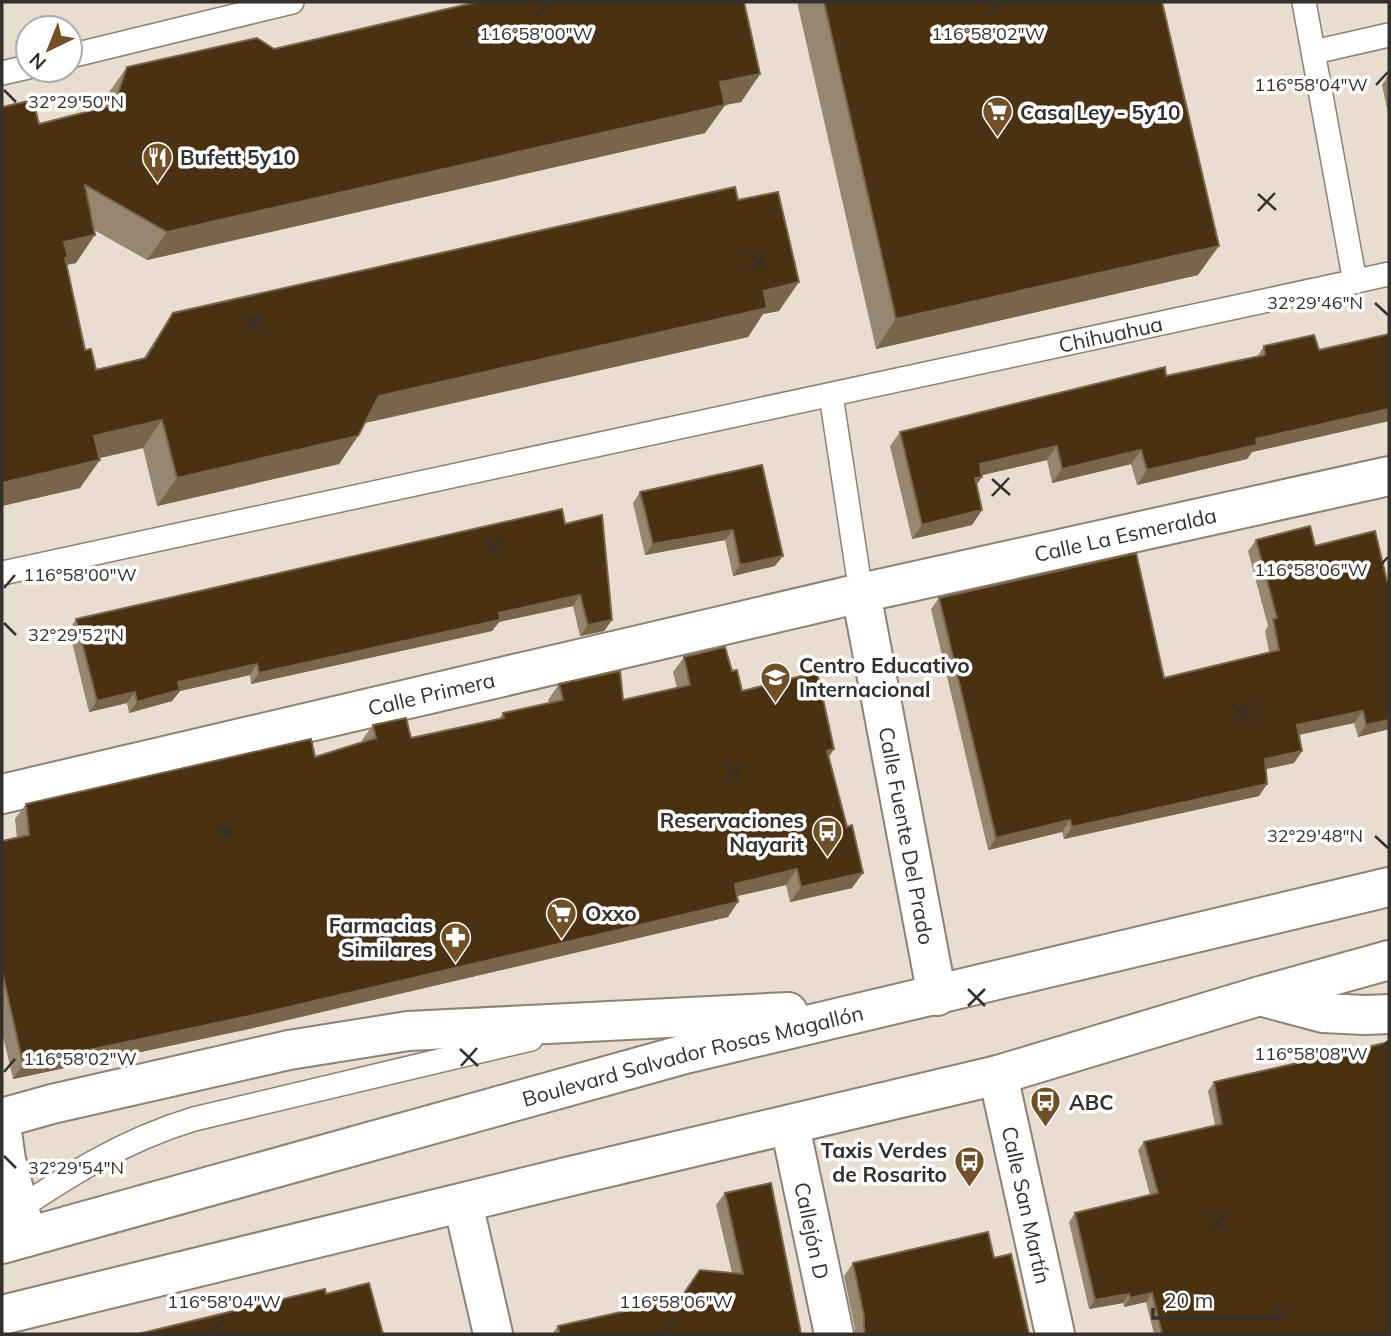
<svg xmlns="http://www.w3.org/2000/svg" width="1391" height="1336" font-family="Mulish,sans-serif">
	<rect width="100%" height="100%" fill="#e8ddd0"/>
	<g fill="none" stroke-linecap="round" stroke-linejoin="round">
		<defs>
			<g id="lane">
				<polyline points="1304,2 1355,282"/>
				<polyline points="1314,52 1389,35"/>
				<polyline points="70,56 292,2"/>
				<polyline points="2,73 28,67"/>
				<polyline points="831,395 861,593"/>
				<path id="s1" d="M2,573L1389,274"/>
				<path d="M2,1220C64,1178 121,1141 194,1119L531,1039"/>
			</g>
			<g id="street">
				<path id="s2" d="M861,593L937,996"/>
				<path id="s3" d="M2,794L861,593L1389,476"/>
				<path id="s4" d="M998,1075L1055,1334"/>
				<path id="s5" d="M790,1126L834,1334"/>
				<polyline points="2,1132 6,1160 27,1237"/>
				<polyline points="463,1203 493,1334"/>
			</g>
			<polyline id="secondary" points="1260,996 1323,1013 1365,1015 1389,1014"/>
			<g id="highway">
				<polyline points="2,1118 52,1104 289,1050 408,1031 788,1012"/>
				<path id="s6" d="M2,1244L685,1054L1389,887"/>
				<polyline points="2,1315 571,1176 998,1075 1260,996 1389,960"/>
			</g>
		</defs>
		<use href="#lane" stroke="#8c8276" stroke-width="26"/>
		<use href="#street" stroke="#8c8276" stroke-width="42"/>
		<use href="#secondary" stroke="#8c8276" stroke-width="42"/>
		<use href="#highway" stroke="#8c8276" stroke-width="42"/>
		<use href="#lane" stroke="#fff" stroke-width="23"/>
		<use href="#street" stroke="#fff" stroke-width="38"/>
		<use href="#secondary" stroke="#fff" stroke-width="38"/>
		<use href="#highway" stroke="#fff" stroke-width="38"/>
	</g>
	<g fill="#988770">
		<polygon points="797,2 1162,2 1198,275 876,349"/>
		<polygon points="274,49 760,74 741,102 725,105 705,133 147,260 94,230 76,263 66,265 85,350 96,370 143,359 173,313 738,200 779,311 763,314 748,337 365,423 358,436 339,464 157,506 143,448 99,458 80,488 2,506 2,107 39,124 103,107 107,95 127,67"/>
		<polygon points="1389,74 1389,118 1382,85"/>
		<polygon points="1389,334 1389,421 1252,452 1247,459 1137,485 1131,464 1052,483 1047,460 982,475 976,485 982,510 972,525 912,539 890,446 900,432 1257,357 1264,346 1319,350"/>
		<polygon points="762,465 775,566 733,576 725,540 645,555 633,503 640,492"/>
		<polygon points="565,524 612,620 604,631 580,636 573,606 499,622 492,631 251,684 250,675 180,691 172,701 129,713 127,703 89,712 69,630 76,619"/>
		<polygon points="1256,540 1315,546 1389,729 1358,737 1354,723 1299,735 1302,751 1294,763 1265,769 1267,784 1259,796 1064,839 1062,832 988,850 931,609 939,598 1164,678 1269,652 1265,631 1268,626 1248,551"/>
		<polygon points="684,657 732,671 742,691 828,757 852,888 790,902 786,885 737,896 728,917 249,1029 13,1079 2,1032 2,841 17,838 15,819 26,804 315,757 363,742 362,740 373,725 411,738 499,719 503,713 549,703 548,700 559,684 623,700 677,688 673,672"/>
		<polygon points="1214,1082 1389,1334 1154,1334 1146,1302 1124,1307 1123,1303 1089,1309 1069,1222 1075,1213 1150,1195 1138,1150 1144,1142 1215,1125 1208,1091"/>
		<polygon points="725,1193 801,1334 552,1334 558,1326 680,1299 732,1273 716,1205"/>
		<polygon points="994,1258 1029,1334 855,1334 855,1329 844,1276 853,1263"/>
	</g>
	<g fill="#79654a">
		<polygon points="760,74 741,102 725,105 705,133 147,260 167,232 720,82"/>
		<polygon points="95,235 76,263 61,266 64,242"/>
		<polygon points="1219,246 1198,275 876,349 896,319"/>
		<polygon points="799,282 779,311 763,314 748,337 360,424 379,396 764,291"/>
		<polygon points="1389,409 1389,421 1252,452 1247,459 1137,485 1147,470 1256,439"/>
		<polygon points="162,420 143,448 74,464 94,436"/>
		<polygon points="358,436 339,464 157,506 177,478"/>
		<polygon points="1057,446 1047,460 970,478 980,464"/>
		<polygon points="1141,450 1131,464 1052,483 1062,469"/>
		<polygon points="100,460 80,488 2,506 2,483"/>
		<polygon points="982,477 972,491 975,478"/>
		<polygon points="982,510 972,525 912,539 922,525"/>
		<polygon points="733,530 725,540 645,555 653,544"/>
		<polygon points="783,556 775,566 733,576 740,565"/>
		<polygon points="580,595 573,606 499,622 492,631 251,684 259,673 499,613"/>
		<polygon points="612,620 604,631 580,636 588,625"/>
		<polygon points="257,664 250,675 180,691 172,701 129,713 137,702 178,682"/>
		<polygon points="135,692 127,703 89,712 97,701"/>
		<polygon points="1363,711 1354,723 1288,737 1297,725"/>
		<polygon points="1389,720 1389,729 1358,737 1366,725"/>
		<polygon points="834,749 824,764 827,751"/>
		<polygon points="1302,751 1294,763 1257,771 1265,759"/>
		<polygon points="1267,784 1259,796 1064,839 1072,827"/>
		<polygon points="1070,820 1062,832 988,850 996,838"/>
		<polygon points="797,869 786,885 724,899 735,884"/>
		<polygon points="863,873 852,888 790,902 801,887"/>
		<polygon points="738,902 728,917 249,1029 13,1079 23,1064"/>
		<polygon points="1152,1293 1146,1302 1124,1307 1130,1298"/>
		<polygon points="1129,1294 1123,1303 1089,1309 1095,1300"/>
	</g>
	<g fill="#493111" stroke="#79654a" stroke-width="2">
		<polygon points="477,2 744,2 760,74 720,82 725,105 167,232 85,185 95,235 64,242 68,257 65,258 85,350 91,349 96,370 146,358 173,313 735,187 738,200 778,192 799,282 764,291 767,308 379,396 358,436 177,478 162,420 94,436 100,460 2,483 2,107 33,100 39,124 114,105 127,67 257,38 274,49"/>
		<polygon points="824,2 1162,2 1219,246 896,319"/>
		<polygon points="1389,334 1389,409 1256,439 1257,445 1147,470 1141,450 1062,469 1057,446 980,464 982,477 975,478 982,510 922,525 900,432 1165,367 1166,376 1265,355 1264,346 1314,335 1319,350"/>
		<polygon points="762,465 783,556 740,565 733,530 653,544 640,492"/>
		<polygon points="562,509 565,524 602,515 612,620 588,625 580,595 499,613 500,620 259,673 257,664 178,682 180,690 137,702 135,692 97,701 76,619"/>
		<polygon points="1310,526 1315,546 1375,531 1387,581 1389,581 1389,720 1366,725 1363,711 1297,725 1302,751 1265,759 1267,784 1072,827 1070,820 996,838 939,598 1136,553 1164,678 1279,650 1273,619 1277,618 1256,540"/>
		<polygon points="725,647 732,671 737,670 742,691 817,672 834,749 827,751 847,827 852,825 863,873 801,887 797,869 735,884 738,902 259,1014 23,1064 2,971 2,841 29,835 26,804 311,739 315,757 376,738 373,725 406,718 411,738 504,718 503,713 563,700 559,684 620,671 623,700 690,685 684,657"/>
		<polygon points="1389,1042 1389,1334 1162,1334 1152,1293 1130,1298 1129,1294 1095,1300 1075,1213 1158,1193 1144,1142 1222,1124 1214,1082"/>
		<polygon points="771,1183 801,1334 560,1334 558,1326 680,1299 700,1270 743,1274 725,1193"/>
		<polygon points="988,1232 994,1258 1011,1254 1029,1334 865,1334 864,1328 864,1316 853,1263"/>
		<polygon points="369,1283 383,1334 138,1334 325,1289 326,1294"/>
	</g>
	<path fill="none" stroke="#35302c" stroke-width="2.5" d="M536,16L548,4M988,16L1000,4M1376,85L1388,72M4,90L16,102M1258,194L1276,210M1258,211L1275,193M750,253L768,270M751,271L767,253M1375,303L1388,315M243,313L261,330M243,330L260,313M992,479L1010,495M992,496L1009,478M484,538L502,555M485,556L502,538M1376,570L1388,557M4,588L15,575M4,623L16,635M1233,704L1251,721M1234,721L1251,703M726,764L744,780M727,781L743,763M218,824L236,840M1375,836L1388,848M219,841L236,823M968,989L985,1006M968,1006L985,989M460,1049L478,1066M1376,1054L1388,1041M461,1066L477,1048M4,1072L15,1059M4,1156L16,1168M1209,1214L1227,1231M1210,1232L1226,1214M212,1332L224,1320M664,1332L676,1320"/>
	<defs>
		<symbol id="supermarket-pin" viewBox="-11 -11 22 30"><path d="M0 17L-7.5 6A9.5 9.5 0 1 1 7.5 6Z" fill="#705026" stroke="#fff"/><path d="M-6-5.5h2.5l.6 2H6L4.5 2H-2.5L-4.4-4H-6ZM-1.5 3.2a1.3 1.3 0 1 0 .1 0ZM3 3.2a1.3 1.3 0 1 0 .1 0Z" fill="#fff"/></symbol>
		<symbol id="restaurant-pin" viewBox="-11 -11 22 30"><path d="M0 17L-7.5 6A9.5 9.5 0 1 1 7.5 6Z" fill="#705026" stroke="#fff"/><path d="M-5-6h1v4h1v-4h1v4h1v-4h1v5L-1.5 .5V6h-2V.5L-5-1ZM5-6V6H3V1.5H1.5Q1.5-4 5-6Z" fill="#fff"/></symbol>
		<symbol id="university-pin" viewBox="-11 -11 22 30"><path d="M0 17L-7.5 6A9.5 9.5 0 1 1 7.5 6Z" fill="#705026" stroke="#fff"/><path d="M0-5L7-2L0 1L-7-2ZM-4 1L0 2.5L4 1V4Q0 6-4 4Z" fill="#fff"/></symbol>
		<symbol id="bus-pin" viewBox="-11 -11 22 30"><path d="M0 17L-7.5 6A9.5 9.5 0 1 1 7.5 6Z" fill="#705026" stroke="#fff"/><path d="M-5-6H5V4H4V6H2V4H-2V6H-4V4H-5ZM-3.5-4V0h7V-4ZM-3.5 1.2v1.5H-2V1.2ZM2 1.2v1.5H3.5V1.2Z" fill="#fff"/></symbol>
		<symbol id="pharmacy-pin" viewBox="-11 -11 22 30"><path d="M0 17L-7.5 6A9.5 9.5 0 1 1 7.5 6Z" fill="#705026" stroke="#fff"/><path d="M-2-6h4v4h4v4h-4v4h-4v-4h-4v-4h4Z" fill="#fff"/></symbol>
	</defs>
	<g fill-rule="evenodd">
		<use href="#supermarket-pin" x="980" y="94" width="35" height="47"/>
		<use href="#restaurant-pin" x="140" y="140" width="35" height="47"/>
		<use href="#university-pin" x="758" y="660" width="35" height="47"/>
		<use href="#bus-pin" x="810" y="814" width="35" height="47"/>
		<use href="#supermarket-pin" x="544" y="896" width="35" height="47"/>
		<use href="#pharmacy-pin" x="438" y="920" width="35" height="47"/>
		<use href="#bus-pin" x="1028" y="1084" width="35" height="47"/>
		<use href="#bus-pin" x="952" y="1144" width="35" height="47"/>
	</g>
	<g text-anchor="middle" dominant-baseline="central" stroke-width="7" stroke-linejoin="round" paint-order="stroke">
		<g font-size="21" font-weight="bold" fill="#35302c" stroke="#fff" text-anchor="start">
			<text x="1020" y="112">Casa Ley - 5y10</text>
			<text x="180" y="157">Bufett 5y10</text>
			<text x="799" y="665">Centro Educativo<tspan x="799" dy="24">Internacional</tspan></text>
			<text x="804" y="820" text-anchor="end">Reservaciones<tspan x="804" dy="24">Nayarit</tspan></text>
			<text x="585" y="913">Oxxo</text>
			<text x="433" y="925" text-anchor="end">Farmacias<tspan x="433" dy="24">Similares</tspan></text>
			<text x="1069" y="1102">ABC</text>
			<text x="947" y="1150" text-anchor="end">Taxis Verdes<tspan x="947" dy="24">de Rosarito</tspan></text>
		</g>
		<g font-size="21" fill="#35302c" stroke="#fff">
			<text stroke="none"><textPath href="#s1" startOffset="1134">Chihuahua</textPath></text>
			<text stroke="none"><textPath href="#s3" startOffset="1153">Calle La Esmeralda</textPath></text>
			<text stroke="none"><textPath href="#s3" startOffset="441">Calle Primera</textPath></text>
			<text stroke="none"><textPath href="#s2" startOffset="247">Calle Fuente Del Prado</textPath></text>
			<text stroke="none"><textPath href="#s6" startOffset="716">Boulevard Salvador Rosas Magallón</textPath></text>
			<text stroke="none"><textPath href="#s4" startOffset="133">Calle San Martín</textPath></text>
			<text stroke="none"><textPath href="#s5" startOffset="107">Callejón D</textPath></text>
		</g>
	</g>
	<g font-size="18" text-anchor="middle" fill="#35302c" stroke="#fff" stroke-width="7" stroke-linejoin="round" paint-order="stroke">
		<text x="536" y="40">116°58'00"W</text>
		<text x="988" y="40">116°58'02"W</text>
		<text x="1311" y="91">116°58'04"W</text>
		<text x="76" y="108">32°29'50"N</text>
		<text x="1315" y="309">32°29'46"N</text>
		<text x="1311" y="576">116°58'06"W</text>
		<text x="80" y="581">116°58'00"W</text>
		<text x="76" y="641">32°29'52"N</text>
		<text x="1315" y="842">32°29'48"N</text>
		<text x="1311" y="1060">116°58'08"W</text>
		<text x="80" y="1065">116°58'02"W</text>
		<text x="76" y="1174">32°29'54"N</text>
		<text x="224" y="1308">116°58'04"W</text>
		<text x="676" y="1308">116°58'06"W</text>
	</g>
	<rect width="1391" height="1336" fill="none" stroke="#35302c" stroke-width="7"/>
	<g transform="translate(49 49) rotate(223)"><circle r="33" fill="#ffffff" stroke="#aeacab" stroke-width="2"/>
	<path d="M0-5L12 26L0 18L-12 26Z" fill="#705026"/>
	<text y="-10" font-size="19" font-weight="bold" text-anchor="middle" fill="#35302c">N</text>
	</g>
	<path d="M1153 1308v10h126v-10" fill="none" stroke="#35302c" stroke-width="3.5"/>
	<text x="1164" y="1308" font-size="21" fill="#35302c" stroke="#ffffff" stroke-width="5" paint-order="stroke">20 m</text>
</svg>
